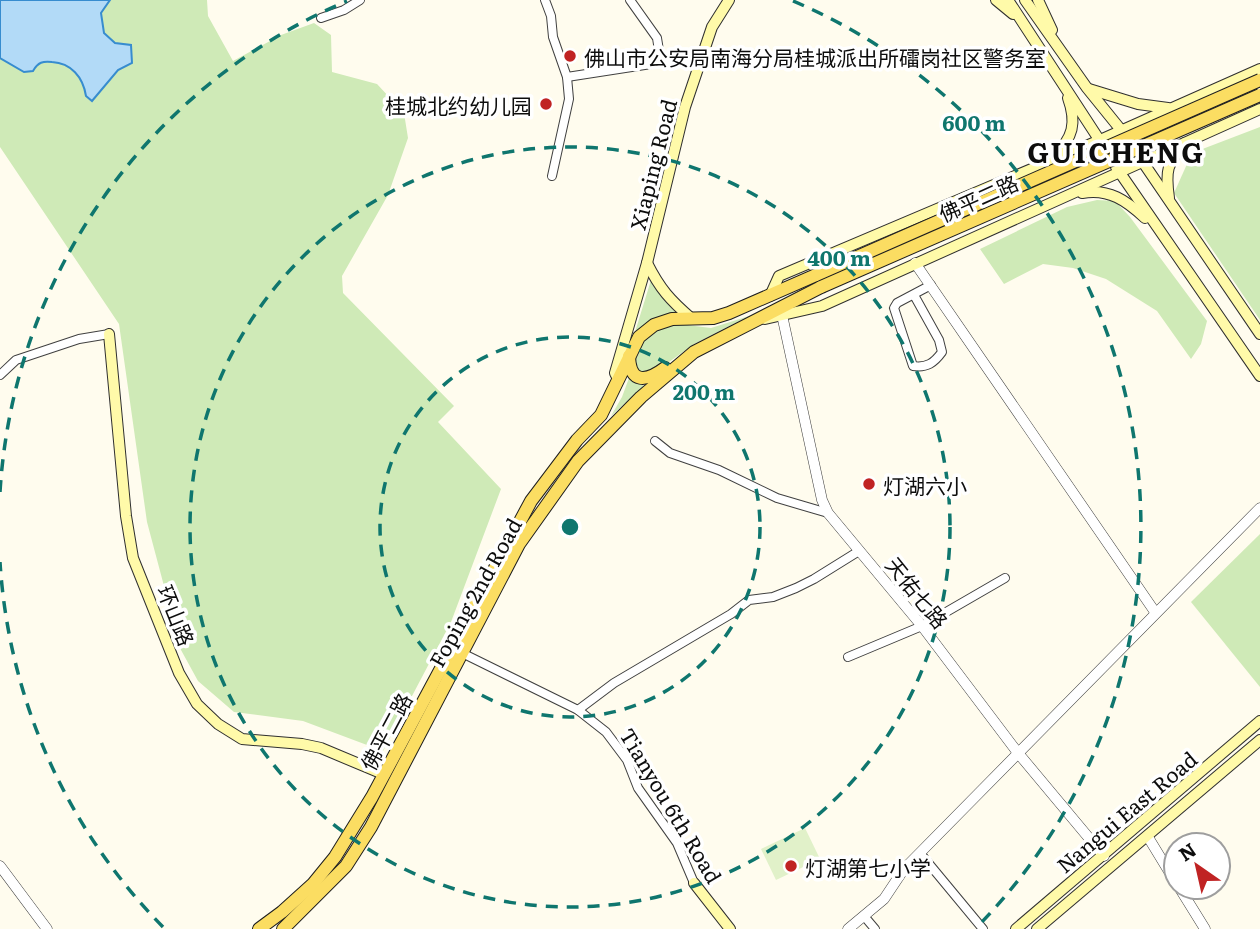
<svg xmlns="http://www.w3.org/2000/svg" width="1260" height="929" font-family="Literata,'Noto Sans SC',serif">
	<rect width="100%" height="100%" fill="#fffcee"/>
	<g fill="#cfeab7">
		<polygon points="0,0 207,0 208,16 233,61 281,35 314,23 331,35 332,72 377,84 404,113 408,138 388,195 342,276 343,293 454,406 438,422 501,489 451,622 383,751 303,721 234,712 198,681 181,650 147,522 119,324 0,147"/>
		<polygon points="1260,127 1260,320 1174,193 1192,153"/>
		<polygon points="1097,200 1115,201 1130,217 1207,321 1201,344 1191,359 1157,311 1106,279 1073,268 1043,264 1004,284 980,249 1067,207"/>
		<polygon points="651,280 665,301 682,313 635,332"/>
		<polygon points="749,316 694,344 651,375 643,376 633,367 635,351 644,338 665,326 679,324 711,328"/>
		<polygon points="629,378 644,386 611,416 622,397"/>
		<polygon points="1260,534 1260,687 1191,602"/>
	</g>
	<polygon fill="#e1f1c9" points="805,828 820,859 776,880 761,849"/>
	<path fill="#b2daf7" stroke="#378ccf" stroke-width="2" d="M0,0H110L101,13L104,33L115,43L131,45L132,63L118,70L92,101L86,96C83,77 71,63 52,62C43,61 38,62 33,71L24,72L0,58Z"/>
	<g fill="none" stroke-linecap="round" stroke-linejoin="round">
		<defs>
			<g id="minor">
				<polyline points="545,0 551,16 553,37 567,77 569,99 552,176"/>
				<polyline points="630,0 657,38 661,63"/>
				<polyline points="321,18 344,10 360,0"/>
				<polyline points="567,77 677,60 700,63"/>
				<path d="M914,295L939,340L942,352C934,363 927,368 913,366L894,308L897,303L931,285"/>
				<polyline points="0,375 16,360 79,339 109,334"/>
				<polyline points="655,441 670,453 719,470 777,498 828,513"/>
				<polyline points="462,653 578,710 606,732 627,760 638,788 677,843 694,883"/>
				<polyline points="848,657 922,626 1005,578"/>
				<polyline points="578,710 614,683 731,614 749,600 773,597 796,588 814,579 859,551"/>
				<polyline points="920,853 983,929"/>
				<polyline points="864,916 875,929"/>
			</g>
			<g id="tertiary">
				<polyline points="915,263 1155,612"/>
				<polyline points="782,315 822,500 828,513 922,626 1018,753 1104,856"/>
				<polyline points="1148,837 1176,883"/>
				<polyline points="0,866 47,929"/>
				<polyline points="1179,887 1205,929"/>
				<polyline points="848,929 884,899 904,869 1260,508"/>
			</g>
			<g id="secondary">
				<polyline points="996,0 1013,14"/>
				<polyline points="1008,0 1102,144"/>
				<polyline points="1025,0 1087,88 1121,130 1260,334"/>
				<polyline points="1038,0 1052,30"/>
				<polyline points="1089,89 1138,104 1168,108"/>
				<path d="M1054,156C1073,138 1077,123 1068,98"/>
				<polyline points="1116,167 1260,376"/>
				<path d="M1082,193C1109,188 1127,201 1145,218"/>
				<path d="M1169,198C1165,170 1167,164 1185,143"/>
				<path d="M647,263C660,289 670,300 692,319"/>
				<polyline points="770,296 779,276 1100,140 1260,69"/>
				<polyline points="765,319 822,306 1260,109"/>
				<polyline points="109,334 126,516 133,558 179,673 197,704 218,724 242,739 302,744 321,748 383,774"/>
				<polyline points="618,379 615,373 647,263 685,107 712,27 729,0"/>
				<polyline points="694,883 730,929"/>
				<polyline points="1016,929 1260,721"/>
				<polyline points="1037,929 1260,740"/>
			</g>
			<g id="primary">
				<path d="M629,356C630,384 646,382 665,368"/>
				<polyline points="259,929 282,912 313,884 335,857 372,797 531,501 577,440 601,415 639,337 654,325 672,319 713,318 729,313 816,275"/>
				<polyline points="283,929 346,866 371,827 519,544 578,461 641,397 694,352 821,287"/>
			</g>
		</defs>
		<use href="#minor" stroke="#404040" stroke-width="10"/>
		<use href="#tertiary" stroke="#404040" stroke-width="11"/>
		<use href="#secondary" stroke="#2f2f2f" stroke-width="12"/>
		<use href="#primary" stroke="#1e1e1e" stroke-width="14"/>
		<use href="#minor" stroke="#fff" stroke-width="8"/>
		<use href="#tertiary" stroke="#fff" stroke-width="10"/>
		<use href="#secondary" stroke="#fffaa9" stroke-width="10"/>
		<use href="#primary" stroke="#fbdd62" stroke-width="12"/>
		<defs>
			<g id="primary-bridge">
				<polyline points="816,275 1260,80"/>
				<polyline points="821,287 1260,95"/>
			</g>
		</defs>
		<use href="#primary-bridge" stroke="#1e1e1e" stroke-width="14" stroke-linecap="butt"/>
		<use href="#primary-bridge" stroke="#fbdd62" stroke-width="12"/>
	</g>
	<g fill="none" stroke="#0f766e" stroke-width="3.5" stroke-dasharray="12 9">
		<circle cx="570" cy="527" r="190"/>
		<circle cx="570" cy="527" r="380"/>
		<path d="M163 927A571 571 0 0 1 0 562M0 492A571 571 0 0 1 347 1M793 1A571 571 0 0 1 977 927"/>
	</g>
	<g fill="#c02323" stroke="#fff" stroke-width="2.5">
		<circle cx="570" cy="56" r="7"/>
		<circle cx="546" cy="104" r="7"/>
		<circle cx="869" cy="484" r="7"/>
		<circle cx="791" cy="866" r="7"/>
	</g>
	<g text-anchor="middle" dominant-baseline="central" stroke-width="7" stroke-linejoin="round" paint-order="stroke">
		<g font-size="21" fill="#0d0d0d" stroke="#fff" text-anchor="start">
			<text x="584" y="56">佛山市公安局南海分局桂城派出所礌岗社区警务室</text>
			<text x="532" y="104" text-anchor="end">桂城北约幼儿园</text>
			<text x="883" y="484">灯湖六小</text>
			<text x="805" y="866">灯湖第七小学</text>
		</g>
		<g font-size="21" fill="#0d0d0d" stroke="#fff">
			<text transform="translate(652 164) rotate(-76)">Xiaping Road</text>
			<text transform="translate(978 197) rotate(-24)">佛平二路</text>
			<text transform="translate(474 592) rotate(-61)">Foping 2nd Road</text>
			<text transform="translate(918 592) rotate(51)">天佑七路</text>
			<text transform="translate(177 615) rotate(68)">环山路</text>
			<text transform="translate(385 731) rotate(-62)">佛平二路</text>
			<text transform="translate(672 805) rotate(59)">Tianyou 6th Road</text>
			<text transform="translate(1126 811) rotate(-40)">Nangui East Road</text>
		</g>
		<g font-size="28" font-weight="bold" letter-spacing="2" fill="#0d0d0d" stroke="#fff">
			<text x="1116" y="151">GUICHENG</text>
		</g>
	</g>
	<circle cx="570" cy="527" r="10" fill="#0f766e" stroke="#fff" stroke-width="3.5"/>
	<g font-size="21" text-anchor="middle" font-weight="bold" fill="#0f766e" stroke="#fff" stroke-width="7" stroke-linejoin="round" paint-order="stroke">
		<text x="974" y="131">600 m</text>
		<text x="839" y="266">400 m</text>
		<text x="704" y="400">200 m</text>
	</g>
	<g transform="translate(1197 866) rotate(326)"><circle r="33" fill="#ffffff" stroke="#9e9e9e" stroke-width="2"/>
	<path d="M0-5L12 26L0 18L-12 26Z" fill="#c02323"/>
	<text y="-10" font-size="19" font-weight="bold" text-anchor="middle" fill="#0d0d0d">N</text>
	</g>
</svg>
